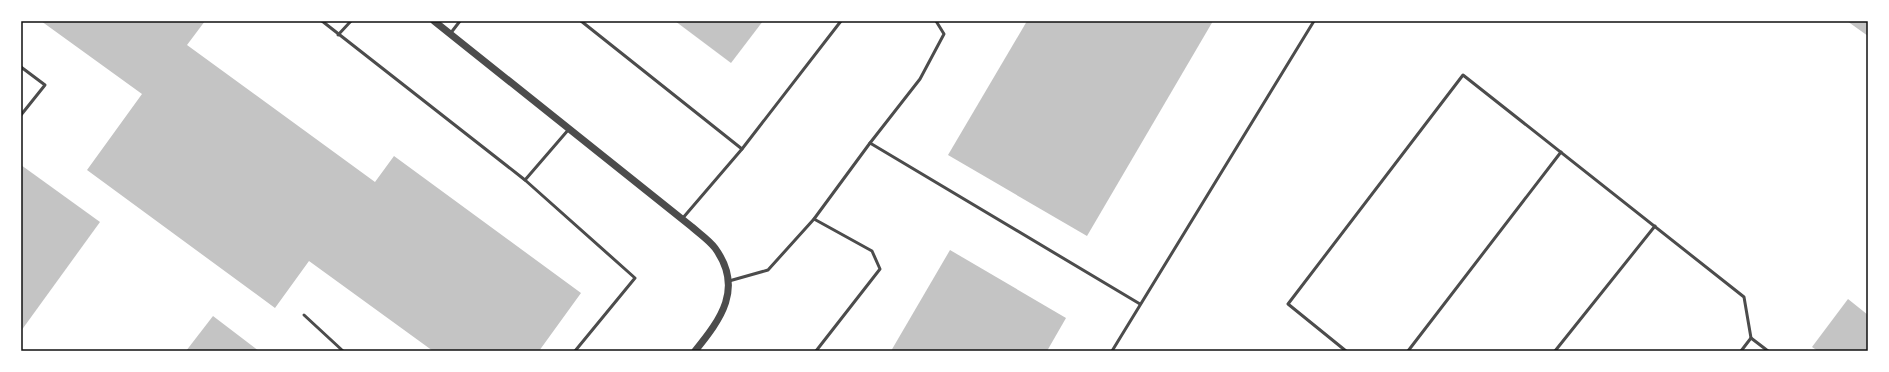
<svg xmlns="http://www.w3.org/2000/svg" width="1889" height="372" font-family="'IBM Plex Sans',sans-serif">
	<rect width="100%" height="100%" fill="#fff"/>
	<g fill="#c4c4c4">
		<polygon points="41,21 205,21 187,45 375,182 394,156 581,293 539,351 433,351 309,261 275,308 87,170 142,94"/>
		<polygon points="675,21 763,21 731,63"/>
		<polygon points="1027,21 1213,21 1087,236 948,155"/>
		<polygon points="1847,21 1868,21 1868,36"/>
		<polygon points="21,165 100,222 21,331"/>
		<polygon points="950,250 1066,318 1047,351 891,351"/>
		<polygon points="1848,299 1868,315 1868,351 1818,351 1812,347"/>
		<polygon points="213,316 259,351 186,351"/>
	</g>
	<g fill="none" stroke-linecap="round" stroke-linejoin="round">
		<g stroke="#4c4c4c" stroke-width="3">
			<polyline points="322,21 525,180 635,278 575,351"/>
			<polyline points="581,21 742,149"/>
			<polyline points="450,34 460,21"/>
			<polyline points="338,35 351,21"/>
			<polyline points="21,67 45,85 21,115"/>
			<polyline points="870,143 1140,304"/>
			<polyline points="525,180 569,129"/>
			<polyline points="682,219 742,149 841,21"/>
			<polyline points="814,219 872,251 880,269 816,351"/>
			<polyline points="729,281 768,270 814,219 870,143 920,79 944,34 936,21"/>
			<polyline points="304,315 343,351"/>
			<polyline points="1112,351 1314,21"/>
			<polyline points="1346,351 1288,304 1463,75 1744,297 1751,338"/>
			<polyline points="1408,351 1561,152"/>
			<polyline points="1555,351 1655,226"/>
			<polyline points="1741,351 1751,338 1768,351"/>
		</g>
		<path stroke="#4c4c4c" stroke-width="7" d="M434,21L692,227C700,234 709,240 715,248C744,288 721,319 695,351"/>
	</g>
	<rect width="1889" height="372" fill="none" stroke="#ffffff" stroke-width="44"/>
	<rect x="22" y="22" width="1845" height="328" fill="none" stroke="#111" stroke-width="1.5"/>
</svg>
